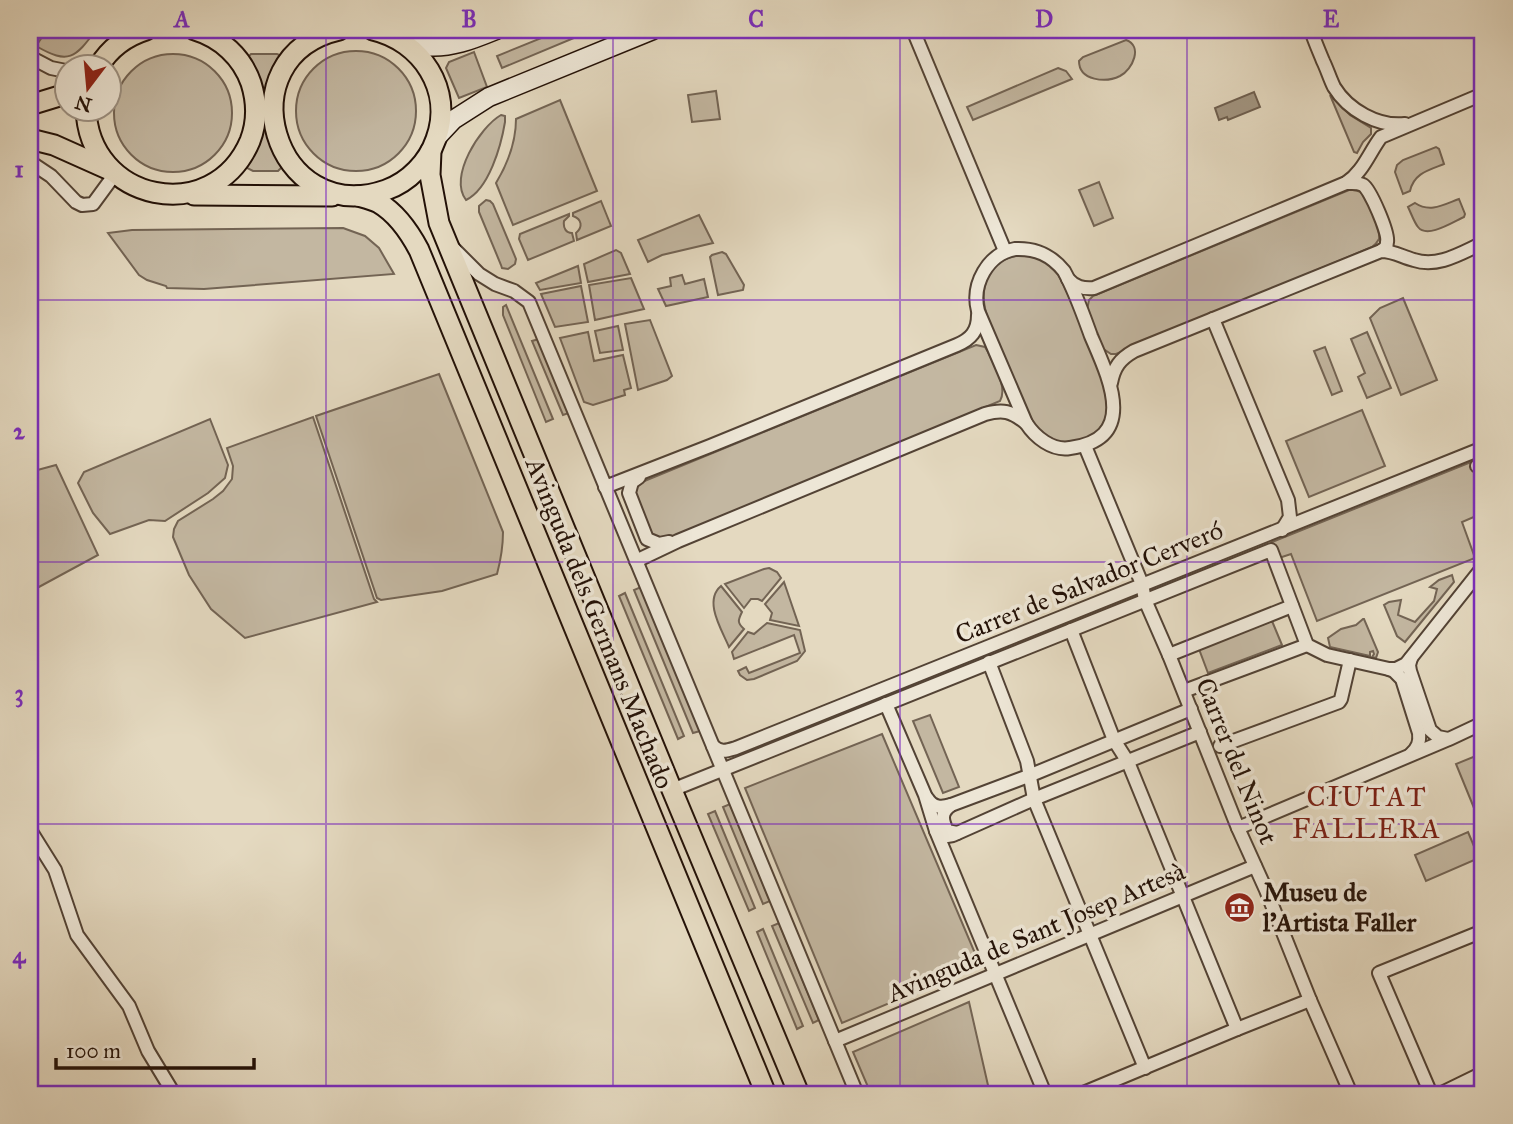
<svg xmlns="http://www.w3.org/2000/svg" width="1513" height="1124" font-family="'IM FELL Great Primer',serif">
	<rect width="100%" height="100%" fill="#e4d9c0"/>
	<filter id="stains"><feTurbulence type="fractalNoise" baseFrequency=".00286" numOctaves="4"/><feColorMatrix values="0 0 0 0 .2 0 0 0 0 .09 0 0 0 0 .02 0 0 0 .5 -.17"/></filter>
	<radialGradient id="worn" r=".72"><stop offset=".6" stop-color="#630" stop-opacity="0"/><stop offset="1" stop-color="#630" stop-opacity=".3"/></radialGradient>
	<g fill="#c3b7a1" stroke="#736454" stroke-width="2">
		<path d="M47,30H96C75,58 69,65 36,46Z"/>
		<polygon points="561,30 593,30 502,68 497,56"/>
		<path d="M1126,40C1143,46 1133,69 1120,76C1106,83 1079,81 1079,61L1083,57Z"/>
		<circle cx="356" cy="111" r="60"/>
		<polygon points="474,52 487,87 459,98 446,68 449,62"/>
		<circle cx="173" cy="113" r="59"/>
		<polygon points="251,54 277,54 282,56 283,59 282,63 283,166 278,171 253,171 247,168 248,57"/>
		<polygon points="1058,68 1066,71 1072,79 973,120 967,107"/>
		<polygon points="716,91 720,119 692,122 688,95"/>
		<polygon points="1330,95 1350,115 1371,128 1371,134 1363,142 1357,153 1354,152"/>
		<path d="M560,100L597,191L513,225L496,183C508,163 516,142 516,119Z"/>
		<path d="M501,115L505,116V122C501,146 489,189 466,200C448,177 480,127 501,115Z"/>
		<path d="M1436,147L1439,149L1444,164C1429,170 1414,173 1410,191L1403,194L1395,172L1397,165L1403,160Z"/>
		<polygon points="1099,182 1113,218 1094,226 1079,190"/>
		<path d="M1349,190C1354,190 1355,189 1360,192C1367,197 1381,230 1379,239C1377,243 1376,244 1372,247L1116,354H1111L1102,348L1087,310L1089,300L1093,296Z"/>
		<path d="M1459,199L1465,214L1464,217C1453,222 1427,239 1418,227C1414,222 1411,213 1408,207L1415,203C1430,213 1443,205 1459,199Z"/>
		<polygon points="486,200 490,201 493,204 516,259 515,264 508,269 502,268 501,265 479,212 479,206"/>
		<path d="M601,201L611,226L577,240L576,233C583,227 582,219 573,216V213Z"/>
		<path d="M569,214V216L564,221C563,228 566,233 572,233L574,241L528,260L519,239L520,234Z"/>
		<polygon points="699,215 713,243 662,255 648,262 638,240"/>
		<polygon points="343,228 365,236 379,248 394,274 204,289 167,288 166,286 147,280 139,275 108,233 132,230"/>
		<polygon points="616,250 621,253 630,274 588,282 584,264"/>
		<polygon points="722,252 726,254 744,285 743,290 718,295 710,257 712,255"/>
		<path d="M1022,255C1037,256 1048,261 1057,273C1069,293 1077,316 1086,338C1092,353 1103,372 1107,388C1113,417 1100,440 1070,442C1050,443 1041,435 1030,419C1021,397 1012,376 1003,354C992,328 974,300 990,273C998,260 1008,257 1022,255Z"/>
		<polygon points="578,266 581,283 540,290 536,283"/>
		<polygon points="682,275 685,284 704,279 708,297 666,306 658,289 671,286 670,278"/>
		<polygon points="631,278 644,309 595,320 589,285"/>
		<polygon points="581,286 588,322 555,327 541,294"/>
		<polygon points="1403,298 1437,380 1401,395 1370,318 1380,308"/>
		<polygon points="506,305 553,419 546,422 503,315 503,307"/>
		<polygon points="650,320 672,376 667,380 638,390 625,324"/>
		<polygon points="618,326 623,350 600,353 595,331"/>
		<polygon points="588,332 594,361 623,355 631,388 624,390 625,395 593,405 584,402 560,338"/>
		<polygon points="1367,332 1391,388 1367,398 1358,377 1365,373 1351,339"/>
		<polygon points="539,339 569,413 563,415 532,341"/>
		<path d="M976,345L985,347L988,352C994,366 1008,387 1000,401L667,539L653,538L635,494L638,485L642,482Z"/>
		<polygon points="1325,347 1342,391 1332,395 1314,351"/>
		<path d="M439,374L503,532C503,547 501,559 497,574L442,591L381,600L377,598L316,416Z"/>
		<polygon points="1362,410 1385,466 1309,497 1286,441"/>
		<polygon points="313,417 374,599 377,602 245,638 211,609 189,575 173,537 174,529 178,521 213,499 223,491 232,479 233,466 227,448"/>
		<polygon points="210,419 228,465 225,478 208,493 165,521 149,520 110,534 93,513 78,483 84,472"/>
		<polygon points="1471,462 1483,487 1483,513 1462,522 1475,558 1317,621 1291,554 1279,558 1272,542"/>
		<polygon points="56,465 98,555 37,588 30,573 30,472"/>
		<polygon points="769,568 777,572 781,578 762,601 758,599 751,599 744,608 725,584 764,569"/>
		<polygon points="1452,575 1454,582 1405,642 1397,636 1384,605 1389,602 1401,600 1398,615 1415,622 1434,601 1437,589 1430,587 1439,580"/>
		<polygon points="784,582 799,626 770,620 772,613 765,604"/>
		<path d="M721,586L742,612C738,620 737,623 744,629L729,647C722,630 703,601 721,586Z"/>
		<polygon points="641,587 700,731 693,733 634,590"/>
		<polygon points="625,593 684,736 678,739 619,596"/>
		<polygon points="1363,619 1364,619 1378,652 1376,658 1372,657 1374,654 1373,651 1370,652 1370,656 1330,647 1328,638 1341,629 1356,625"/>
		<polygon points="1272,621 1282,645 1208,673 1199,649"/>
		<polygon points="767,623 800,630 805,651 797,661 754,679 747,680 740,675 738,671 746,667 749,673 800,653 794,635 734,659 732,652 748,632 754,634"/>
		<polygon points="930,715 959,787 943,793 913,721"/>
		<polygon points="882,734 980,965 842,1023 745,788"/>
		<polygon points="1483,753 1483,830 1456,764"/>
		<polygon points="730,804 770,901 763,904 723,807"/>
		<polygon points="715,811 755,908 749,911 708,814"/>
		<polygon points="1468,832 1479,858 1426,881 1415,855"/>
		<polygon points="779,923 819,1020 813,1023 772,926"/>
		<polygon points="763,929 803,1026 797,1029 757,932"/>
		<polygon points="969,1002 990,1094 871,1094 853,1052"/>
	</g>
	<polygon fill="#a29581" stroke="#6f6050" stroke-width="2" points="1254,92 1260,107 1228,120 1227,117 1219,120 1215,108"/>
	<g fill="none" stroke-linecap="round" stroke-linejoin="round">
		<defs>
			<g id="street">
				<polyline points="913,30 1005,251"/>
				<path d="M1311,30C1314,40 1319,51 1323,61C1327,69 1330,79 1334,87C1348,110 1378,127 1405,124"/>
				<polyline points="30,57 51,68 66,71"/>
				<polyline points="30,162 51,176 76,202 82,205 93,204 115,174"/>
				<path d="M1346,183C1352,183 1358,182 1363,185C1370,189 1389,233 1387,242C1387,247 1385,248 1381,251"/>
				<polyline points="453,248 479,274 495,284 514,291 529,302 857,1094"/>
				<path d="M1015,249C1036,248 1051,255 1064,271C1075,291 1083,314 1091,336C1108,376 1140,439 1070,448C1052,451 1035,437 1026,423L978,311C971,284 988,254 1015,249Z"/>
				<path d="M1068,279C1075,287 1083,289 1094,288L1346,183C1363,172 1369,153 1381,137L1483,94"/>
				<polyline points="1213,319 1288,500 1290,517 1282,530"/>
				<path d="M1111,383C1114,367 1120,359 1134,351L1381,251C1394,251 1402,257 1414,260C1438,268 1461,253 1483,243"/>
				<polyline points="1085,446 1142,584 1145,600 1169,655 1238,828 1266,890 1310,1000 1351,1094"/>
				<polyline points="1477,466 1483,463"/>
				<polyline points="639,477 632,482 629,493 647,539 659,544 669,542"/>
				<path d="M605,487L710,446L957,345C971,339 978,331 978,315"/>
				<path d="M636,561L678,541L985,414C1003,409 1011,411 1026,423"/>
				<polyline points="1071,630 1114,740 1128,762 1237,1029"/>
				<polyline points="1169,655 1292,606"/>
				<polyline points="1411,658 1409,665 1410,671 1430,730 1438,737 1448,739"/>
				<polyline points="989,662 1027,761 1034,799 1145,1068"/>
				<path d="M1389,669L1394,671L1402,679L1419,733C1420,742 1418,748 1411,754"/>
				<polyline points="1184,691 1307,645"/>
				<polyline points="886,704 925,795 936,831 1045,1094"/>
				<path d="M713,746C721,753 726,751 736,748L1483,448"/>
				<polyline points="1220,746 1339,702 1341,699 1350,660"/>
				<polyline points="672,790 1271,550 1307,645 1327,655 1389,669 1396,669 1406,664 1483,567"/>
				<path d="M927,798C933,808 941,808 951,805L1031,775L1191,709"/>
				<path d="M951,805C940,813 942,820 947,831L957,833"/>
				<polyline points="1238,828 1449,739 1483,723"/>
				<polyline points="30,830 55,870 77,935 129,1006 148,1051 174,1094"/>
				<polyline points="936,831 947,836 953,835 1034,799 1200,732"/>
				<polyline points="835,1041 1255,866"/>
				<polyline points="1081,1094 1237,1029 1310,1000"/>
				<polyline points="1431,1094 1379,973 1483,931"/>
				<polyline points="1440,1094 1483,1073"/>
			</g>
			<g id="secondary">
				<path d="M403,42C411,43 418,46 425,46C450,49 474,39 496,30"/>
				<polyline points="437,137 453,120 489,97 653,30"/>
			</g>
			<g id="primary">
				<path d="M339,30C223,57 274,229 386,190C409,182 428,162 436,139C454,90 421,41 373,30"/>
				<path d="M99,66C110,48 127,36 146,30"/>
				<polyline points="30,105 66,94"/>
				<path d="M86,108C88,202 213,228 250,141C257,123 257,102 251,83C242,57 221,38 195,30"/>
				<polyline points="30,139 54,145 110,170"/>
				<polyline points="431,151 430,175 439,223 672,790 799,1094"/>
				<polyline points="194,195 332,196"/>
				<path d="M358,196C365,198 373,200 379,203C396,213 410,233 419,250L766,1094"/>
			</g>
		</defs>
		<use href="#street" stroke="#534335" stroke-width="16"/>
		<use href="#secondary" stroke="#231107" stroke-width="21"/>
		<use href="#primary" stroke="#231107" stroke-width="23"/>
		<use href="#street" stroke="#ede6d6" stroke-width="12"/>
		<use href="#secondary" stroke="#ede6d6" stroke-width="18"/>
		<use href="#primary" stroke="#e4d9c0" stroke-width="19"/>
	</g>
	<path fill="none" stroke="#7b2cbf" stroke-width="2" stroke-opacity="0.55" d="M326,30V1094M613,30V1094M900,30V1094M1187,30V1094M30,300H1483M30,562H1483M30,824H1483"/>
	<defs>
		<symbol id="museum-disc" viewBox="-11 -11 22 22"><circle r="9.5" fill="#8f2418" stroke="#ede6d6"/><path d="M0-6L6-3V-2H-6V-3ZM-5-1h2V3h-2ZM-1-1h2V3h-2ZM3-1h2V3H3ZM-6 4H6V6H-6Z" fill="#fff"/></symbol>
	</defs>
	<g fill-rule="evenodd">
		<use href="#museum-disc" x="1222" y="890" width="35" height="35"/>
	</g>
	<g text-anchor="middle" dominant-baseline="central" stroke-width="7" stroke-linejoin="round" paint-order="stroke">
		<g font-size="26" fill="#231107" stroke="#ede6d6">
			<text transform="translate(1089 582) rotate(-22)">Carrer de Salvador Cerveró</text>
			<text transform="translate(600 623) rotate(68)">Avinguda dels Germans Machado</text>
			<text transform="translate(1237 761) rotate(68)">Carrer del Ninot</text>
			<text transform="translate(1036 932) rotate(-23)">Avinguda de Sant Josep Artesà</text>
		</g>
		<g font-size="26" font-weight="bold" fill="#231107" stroke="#ede6d6" text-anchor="start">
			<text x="1263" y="892">Museu de<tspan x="1263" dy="30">l'Artista Faller</tspan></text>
		</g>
		<g font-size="28" letter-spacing="2" fill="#7a1f14" stroke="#ede6d6">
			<text x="1367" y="796">CIUTAT<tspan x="1367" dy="32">FALLERA</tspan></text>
		</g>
	</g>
	<rect width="1513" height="1124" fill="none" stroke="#e4d9c0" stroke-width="77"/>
	<g transform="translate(88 88) rotate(196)"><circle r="33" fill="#ede6d6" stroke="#9c9183" stroke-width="2"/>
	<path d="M0-5L12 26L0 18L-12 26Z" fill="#8f2418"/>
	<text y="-10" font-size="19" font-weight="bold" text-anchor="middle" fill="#231107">N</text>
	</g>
	<path d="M56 1058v10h198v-10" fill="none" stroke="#231107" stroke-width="3.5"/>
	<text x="66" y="1058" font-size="21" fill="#231107" stroke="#ede6d6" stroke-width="5" paint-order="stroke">100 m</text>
	<rect x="38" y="38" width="1436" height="1048" fill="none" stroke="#7b2cbf" stroke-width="2.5"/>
	<g font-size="23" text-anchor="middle" font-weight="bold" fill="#7b2cbf">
		<text x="182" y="27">A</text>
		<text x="469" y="27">B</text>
		<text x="756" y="27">C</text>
		<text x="1044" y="27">D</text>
		<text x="1331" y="27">E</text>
		<text x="19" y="177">1</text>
		<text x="19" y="439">2</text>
		<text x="19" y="701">3</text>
		<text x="19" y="963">4</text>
	</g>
	<rect width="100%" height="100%" filter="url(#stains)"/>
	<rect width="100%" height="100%" fill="url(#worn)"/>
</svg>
